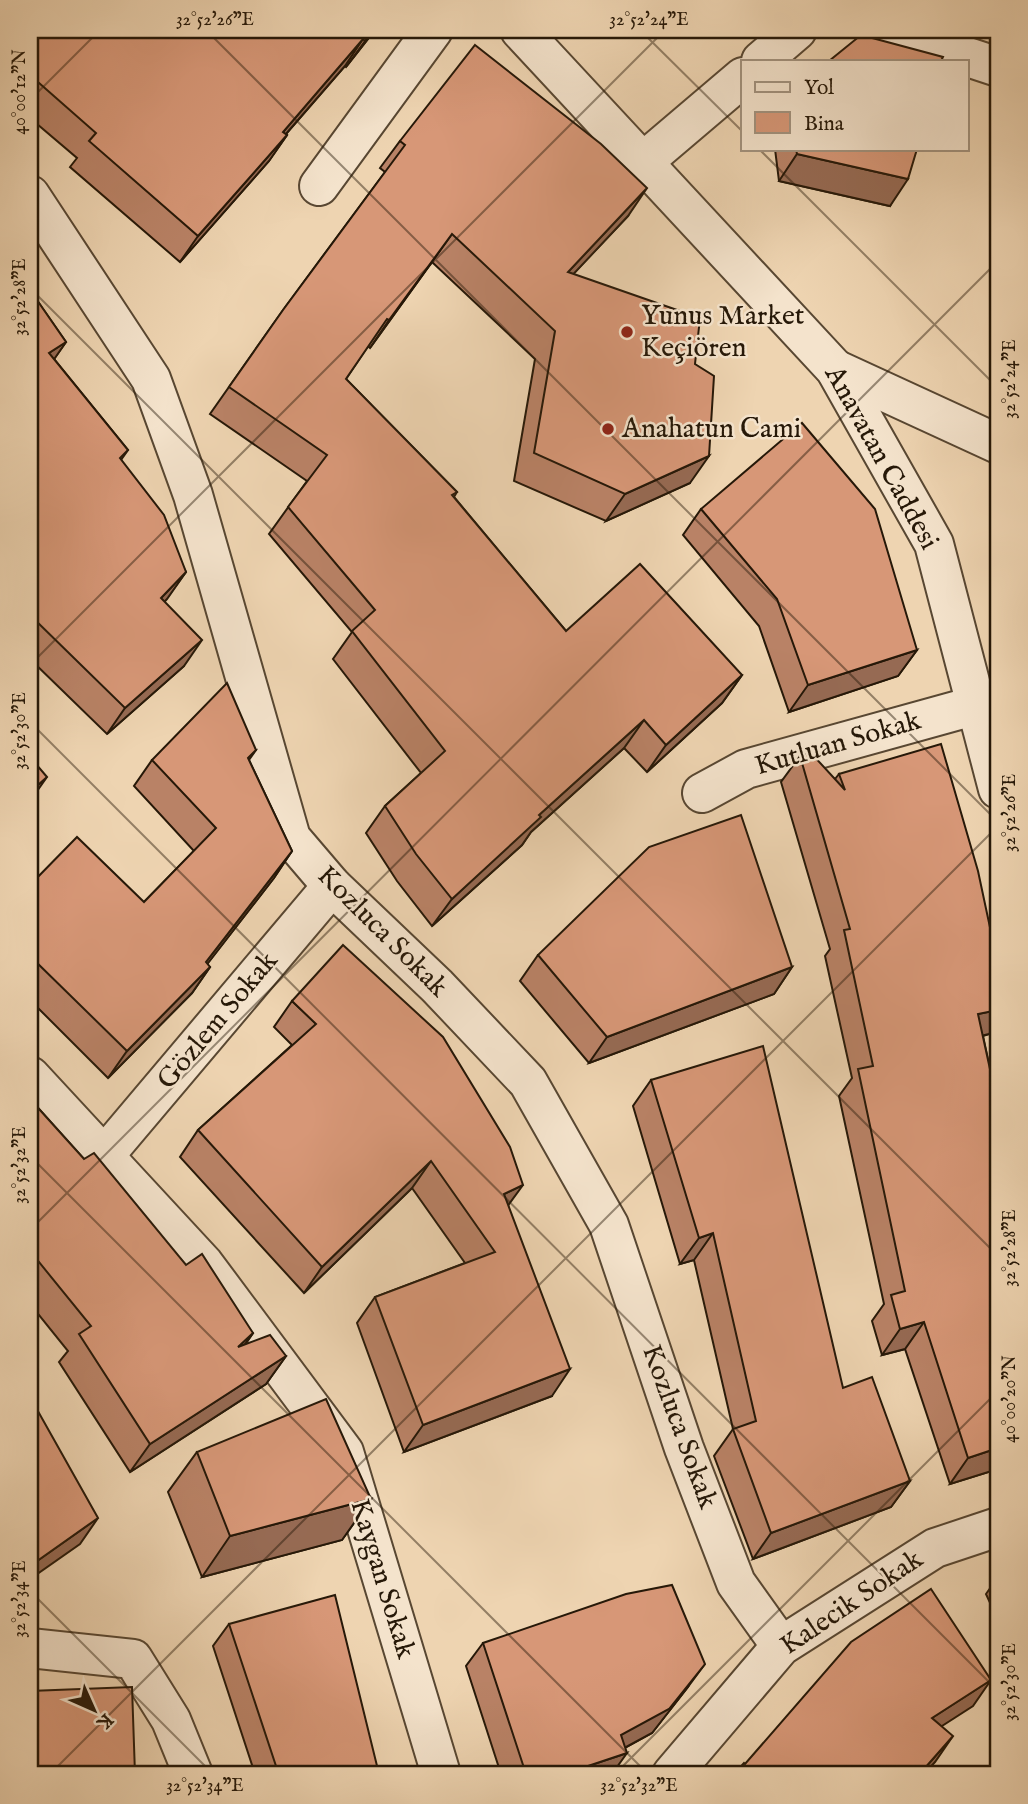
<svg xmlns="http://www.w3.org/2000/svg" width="1028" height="1804" font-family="'IM FELL English',serif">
	<rect width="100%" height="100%" fill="#eed4b1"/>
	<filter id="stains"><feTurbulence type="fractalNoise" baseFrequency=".00286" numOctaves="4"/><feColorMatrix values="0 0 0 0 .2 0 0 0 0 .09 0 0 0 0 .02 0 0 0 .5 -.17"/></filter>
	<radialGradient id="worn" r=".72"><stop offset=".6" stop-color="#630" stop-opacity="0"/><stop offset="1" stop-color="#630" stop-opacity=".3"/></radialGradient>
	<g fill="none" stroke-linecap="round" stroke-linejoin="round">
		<defs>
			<g id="minor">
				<polyline points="520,30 835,369 934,544 998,789"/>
				<polyline points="886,30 998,67"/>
				<polyline points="761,61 797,30"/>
				<polyline points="643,162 743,77"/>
				<polyline points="319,186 433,30"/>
				<polyline points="30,195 151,379 193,495 291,838 332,886 437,986 528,1082 609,1225 684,1448 736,1583 781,1646"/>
				<polyline points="835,369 998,444"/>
				<polyline points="702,793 746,769 977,705"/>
				<polyline points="30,1076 204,1264 344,1452 441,1774"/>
				<polyline points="104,1156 332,886"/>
				<polyline points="30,1648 133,1659 171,1720 193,1774"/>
				<polyline points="672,1774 781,1646 935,1548 998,1527"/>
			</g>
		</defs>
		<use href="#minor" stroke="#584732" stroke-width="42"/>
		<use href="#minor" stroke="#f4e3cc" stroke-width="38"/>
	</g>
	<g fill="#b98266" stroke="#261808" stroke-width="2">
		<polygon points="30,30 375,30 346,67 345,66 286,134 287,135 269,161 180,262 70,167 77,158 30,118"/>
		<polygon points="400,141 628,216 573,274 695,364 690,483 606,521 514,481 535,359 432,262 370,348 368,346 346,379 457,492 454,497 566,631 742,675 722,703 647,772 624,748 531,832 522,845 432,926 397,881 366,833 385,806 421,773 333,659 352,632 269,534 307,481 210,414 283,310 385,172 380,168"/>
		<polygon points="775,149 917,149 890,206 779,181"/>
		<polygon points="998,203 998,239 991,237"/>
		<polygon points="30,290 66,342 54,359 128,450 121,460 186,572 164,602 184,666 107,734 30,659"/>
		<polygon points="701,509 917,650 898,676 789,712 759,626 683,535"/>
		<polygon points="256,750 249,760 292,851 274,878 207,964 210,967 192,993 108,1078 30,1000 30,885 144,902 194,851 134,786 152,760"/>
		<polygon points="800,756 835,779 839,774 989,1034 983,1036 998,1106 998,1469 950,1484 905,1349 882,1355 872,1321 884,1304 839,1096 852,1078 825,956 830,949 781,782"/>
		<polygon points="538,955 792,967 774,994 589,1063 520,981"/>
		<polygon points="292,1001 508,1205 552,1396 404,1452 357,1323 375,1297 465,1263 412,1188 304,1293 180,1157 198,1130 292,1045 274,1027"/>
		<polygon points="651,1080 843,1388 910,1481 891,1507 753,1559 714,1456 733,1429 694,1260 680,1264 633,1106"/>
		<polygon points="30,1099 84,1159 186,1265 253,1333 245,1345 286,1356 266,1384 130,1472 59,1362 68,1351 30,1304"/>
		<polygon points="197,1452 371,1499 342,1540 202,1577 168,1492"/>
		<polygon points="998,1577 998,1620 986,1594"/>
		<polygon points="229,1624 379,1774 255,1774 213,1646"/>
		<polygon points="483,1643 688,1687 652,1733 625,1748 612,1774 501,1774 466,1666"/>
	</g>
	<g fill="#966a53" stroke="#261808" stroke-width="2">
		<polygon points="373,30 375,30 346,67 365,41"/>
		<polygon points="363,39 345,66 265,158 283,132"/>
		<polygon points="287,135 269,161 180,262 198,236"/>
		<polygon points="797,154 908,179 890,206 779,181"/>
		<polygon points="647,188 628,216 549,300 568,272"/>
		<polygon points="998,226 998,239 991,237"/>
		<polygon points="452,234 432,262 370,348 389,320"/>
		<polygon points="66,342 48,368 49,353"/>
		<polygon points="709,456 690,483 606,521 625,494"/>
		<polygon points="186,572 167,599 143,625 161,598"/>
		<polygon points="202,640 184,666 107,734 125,708"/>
		<polygon points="917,650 898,676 789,712 808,685"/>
		<polygon points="742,675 722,703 647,772 666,745"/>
		<polygon points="644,720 624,748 531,832 522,845 432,926 452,899 539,815"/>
		<polygon points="47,777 30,801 30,792"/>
		<polygon points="292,851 274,878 188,989 206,962"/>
		<polygon points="210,967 192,993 108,1078 127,1051"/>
		<polygon points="792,967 774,994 589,1063 607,1037"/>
		<polygon points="998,1010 998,1021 989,1034 960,1041 978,1014"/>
		<polygon points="431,1161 412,1188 304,1293 322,1267"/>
		<polygon points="523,1185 504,1211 504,1194"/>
		<polygon points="713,1233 694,1260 680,1264 699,1238"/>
		<polygon points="924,1322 905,1349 882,1355 900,1329"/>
		<polygon points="253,1333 233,1361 238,1347"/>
		<polygon points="286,1356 266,1384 130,1472 150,1444"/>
		<polygon points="570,1369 552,1396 404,1452 423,1425"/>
		<polygon points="998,1448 998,1469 950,1484 968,1458"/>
		<polygon points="910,1481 891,1507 753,1559 771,1533"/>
		<polygon points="371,1499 342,1540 202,1577 230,1536"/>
		<polygon points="98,1518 80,1544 30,1579 30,1566"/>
		<polygon points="705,1664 688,1687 652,1733 604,1759 621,1735"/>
		<polygon points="991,1680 973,1706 914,1744 932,1718"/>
		<polygon points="953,1736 935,1762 924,1774 924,1769"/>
		<polygon points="627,1753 612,1774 564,1774"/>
		<polygon points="280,1768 276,1774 273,1774 277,1769"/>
	</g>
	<g fill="#d79777" stroke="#261808" stroke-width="2">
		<polygon points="30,30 373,30 365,41 363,39 283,132 287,135 198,236 89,141 96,133 30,75"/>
		<polygon points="861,35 943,57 941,61 829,61"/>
		<polygon points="475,45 601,144 647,188 568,272 700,318 695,364 714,376 709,456 625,494 534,453 555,331 452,234 389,320 387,319 346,379 457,492 452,495 566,631 640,564 742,675 666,745 644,720 539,815 541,817 452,899 416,854 385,806 445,751 352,631 375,610 288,507 327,455 229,387 283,310 405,145 400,141"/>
		<polygon points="796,149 917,149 908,179 797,154"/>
		<polygon points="30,290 66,342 49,353 128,450 120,458 164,515 186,572 161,598 202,640 125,708 30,615 30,591 36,586 30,579"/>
		<polygon points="802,423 875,509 917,650 808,685 777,599 701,509"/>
		<polygon points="227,683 256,750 248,758 292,851 206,962 210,967 127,1051 30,956 30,885 77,837 144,902 216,828 152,760"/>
		<polygon points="941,744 978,871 998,965 998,1010 978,1014 998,1106 998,1448 968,1458 924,1322 900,1329 891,1295 905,1291 858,1069 873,1066 844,930 850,929 800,756 811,753 845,790 839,774"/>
		<polygon points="30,757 47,777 30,792"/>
		<polygon points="741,815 792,967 607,1037 538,955 649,847"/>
		<polygon points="343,945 443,1037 510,1147 523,1185 504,1194 570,1369 423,1425 375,1297 495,1252 431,1161 322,1267 198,1130 316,1024 292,1001"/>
		<polygon points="763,1046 843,1388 872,1377 910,1481 771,1533 733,1429 756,1421 713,1233 699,1238 651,1080"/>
		<polygon points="30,1099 84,1159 94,1153 186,1265 202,1254 253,1333 238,1347 270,1335 286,1356 150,1444 79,1334 91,1326 30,1251"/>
		<polygon points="30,1397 98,1518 30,1566"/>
		<polygon points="326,1399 371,1499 230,1536 197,1452"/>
		<polygon points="672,1585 705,1664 669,1709 621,1735 627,1753 564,1774 526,1774 483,1643 626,1594"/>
		<polygon points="931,1589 991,1680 932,1718 953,1736 924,1769 929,1774 734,1774 744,1763 745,1764 851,1642"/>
		<polygon points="335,1595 379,1774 282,1774 280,1768 277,1769 229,1624"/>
		<polygon points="132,1687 135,1774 30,1774 30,1691"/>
	</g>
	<path fill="none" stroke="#261808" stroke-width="2" stroke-opacity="0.45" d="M206,30L998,822M640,30L743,132M30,100L100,30M759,149L998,388M30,288L998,1256M30,665L665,30M30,722L998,1691M30,1156L648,1774M30,1230L998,261M30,1591L213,1774M50,1774L998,826M615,1774L998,1391"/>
	<g fill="#8f2418" stroke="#f4e3cc" stroke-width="2.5">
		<circle cx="627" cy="332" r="7"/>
		<circle cx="608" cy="429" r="7"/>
	</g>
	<g text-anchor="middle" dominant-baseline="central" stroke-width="5" stroke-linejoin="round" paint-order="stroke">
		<g font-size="28" fill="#261808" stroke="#f4e3cc" text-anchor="start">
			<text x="641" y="316">Yunus Market<tspan x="641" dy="32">Keçiören</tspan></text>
			<text x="622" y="429">Anahatun Cami</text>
		</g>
		<g font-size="28" fill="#261808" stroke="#f4e3cc">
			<text transform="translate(881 458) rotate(61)">Anavatan Caddesi</text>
			<text transform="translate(838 744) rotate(-16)">Kutluan Sokak</text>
			<text transform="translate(382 932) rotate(45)">Kozluca Sokak</text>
			<text transform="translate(218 1021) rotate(-50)">Gözlem Sokak</text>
			<text transform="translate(679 1427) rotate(70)">Kozluca Sokak</text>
			<text transform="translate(382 1579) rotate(73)">Kaygan Sokak</text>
			<text transform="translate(852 1603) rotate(-34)">Kalecik Sokak</text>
		</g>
	</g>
	<rect width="1028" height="1804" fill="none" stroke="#eed4b1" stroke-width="77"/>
	<rect x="741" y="60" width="228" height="91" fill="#f4e3cc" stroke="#a2927e" stroke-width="2"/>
	<rect x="755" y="82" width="35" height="10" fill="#f4e3cc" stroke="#a2927e" stroke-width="2"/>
	<text x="804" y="94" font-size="21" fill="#261808">Yol</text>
	<rect x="755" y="112" width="35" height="21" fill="#d79777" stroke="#a2927e" stroke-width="2"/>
	<text x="804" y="130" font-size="21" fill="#261808">Bina</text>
	<g transform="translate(94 1710) rotate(135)" stroke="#f4e3cc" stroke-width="5" paint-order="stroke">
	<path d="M0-5L12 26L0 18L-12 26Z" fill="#261808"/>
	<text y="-10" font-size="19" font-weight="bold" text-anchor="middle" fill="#261808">K</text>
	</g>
	<rect x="38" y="38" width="952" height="1728" fill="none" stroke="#261808" stroke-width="2.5"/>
	<g font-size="18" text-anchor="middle" fill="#261808">
		<text x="215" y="25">32°52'26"E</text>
		<text x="649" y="25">32°52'24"E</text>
		<text transform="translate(19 92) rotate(-90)" y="6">40°00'12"N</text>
		<text transform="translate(19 297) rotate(-90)" y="6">32°52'28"E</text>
		<text transform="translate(1009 379) rotate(-90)" y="6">32°52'24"E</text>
		<text transform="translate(19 731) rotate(-90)" y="6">32°52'30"E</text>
		<text transform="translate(1009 813) rotate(-90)" y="6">32°52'26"E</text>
		<text transform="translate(19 1165) rotate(-90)" y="6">32°52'32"E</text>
		<text transform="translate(1009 1248) rotate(-90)" y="6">32°52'28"E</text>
		<text transform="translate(1009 1399) rotate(-90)" y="6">40°00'20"N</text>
		<text transform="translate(19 1599) rotate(-90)" y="6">32°52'34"E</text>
		<text transform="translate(1009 1682) rotate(-90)" y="6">32°52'30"E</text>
		<text x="205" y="1791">32°52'34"E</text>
		<text x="639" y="1791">32°52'32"E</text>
	</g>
	<rect width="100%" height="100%" filter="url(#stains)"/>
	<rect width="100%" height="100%" fill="url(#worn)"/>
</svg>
